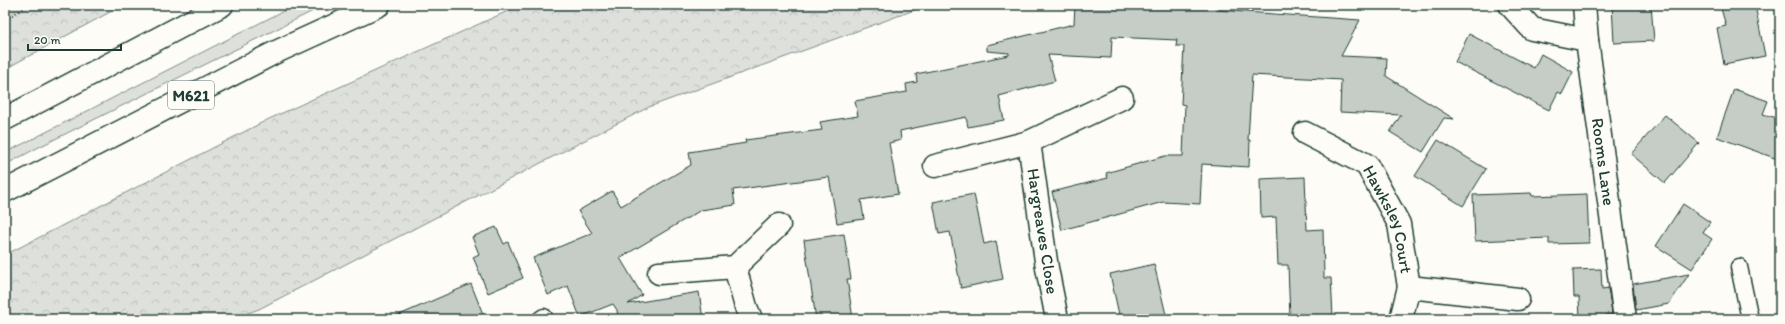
<svg xmlns="http://www.w3.org/2000/svg" width="1785" height="324" font-family="Itim,sans-serif">
	<defs>
		<pattern id="forest-crowns" width="20" height="18" patternUnits="userSpaceOnUse"><rect width="20" height="18" fill="#dde0db"/><path d="M2 6a3 3 0 1 1 6 0M12 15a3 3 0 1 1 6 0" fill="none" stroke="#bdc1bd"/></pattern>
	</defs>
	<rect width="100%" height="100%" fill="#fdfcf7"/>
	<filter id="ink" filterUnits="userSpaceOnUse"><feTurbulence type="fractalNoise" baseFrequency=".025" numOctaves="2"/><feDisplacementMap in="SourceGraphic" scale="8" xChannelSelector="R" yChannelSelector="G"/><feConvolveMatrix kernelMatrix="1 2 1 2 8 2 1 2 1" color-interpolation-filters="sRGB"/></filter>
	<g filter="url(#ink)">
		<polygon fill="#dde0db" stroke="#7e8e88" points="295,5 325,5 39,147 5,165 5,153"/>
		<g fill="url(#forest-crowns)" stroke="#7e8e88">
			<polygon points="5,5 123,5 5,69"/>
			<polygon points="521,5 928,5 649,107 259,309 232,319 5,319 5,255 269,119"/>
		</g>
		<g fill="#c6cdc7" stroke="#1f3d34">
			<polygon points="1075,5 1216,5 1216,10 1360,20 1341,56 1387,58 1386,76 1454,119 1444,118 1423,152 1390,132 1401,115 1340,112 1341,80 1252,75 1248,140 1250,140 1249,167 1202,164 1200,204 1163,202 1062,230 1052,192 1108,178 1106,173 1165,156 1183,156 1185,105 1181,104 1184,46 1176,46 1177,40 1112,37 1111,58 1048,55 1055,81 999,96 1004,120 968,127 966,117 900,131 901,140 889,143 898,194 861,200 864,219 837,223 829,177 733,190 735,205 701,210 620,258 642,295 628,304 699,292 703,319 618,319 617,310 613,304 580,317 568,286 548,295 533,258 592,233 578,211 612,191 621,206 691,165 689,152 746,143 745,140 822,130 820,122 858,116 855,101 907,92 906,84 917,82 916,74 1009,55 1009,53 987,51 987,45 1074,24"/>
			<polygon points="1612,5 1651,5 1654,41 1614,43"/>
			<polygon points="1720,5 1755,5 1765,56 1724,64 1717,28 1726,26"/>
			<polygon points="1469,34 1534,68 1541,54 1573,72 1562,94 1558,92 1549,110 1455,62"/>
			<polygon points="1734,89 1768,101 1763,114 1780,119 1780,160 1717,137"/>
			<polygon points="1665,115 1699,143 1665,183 1631,154"/>
			<polygon points="1438,140 1486,169 1463,206 1415,176"/>
			<polygon points="1305,177 1307,230 1323,229 1324,278 1331,278 1333,317 1290,319 1288,265 1278,265 1276,217 1261,218 1260,179"/>
			<polygon points="1531,193 1532,196 1587,194 1589,243 1549,244 1549,238 1475,241 1473,195"/>
			<polygon points="974,194 984,244 996,241 1003,279 961,288 950,232 939,234 933,202"/>
			<polygon points="1683,204 1710,222 1703,233 1712,239 1692,269 1656,246"/>
			<polygon points="496,227 504,244 508,242 523,278 488,293 473,257 479,254 472,237"/>
			<polygon points="844,234 851,279 847,279 853,319 816,319 804,240"/>
			<polygon points="1154,264 1167,319 1120,319 1110,274"/>
			<polygon points="1601,269 1602,289 1608,288 1612,314 1606,315 1606,319 1580,319 1579,297 1574,297 1573,270"/>
			<polygon points="1689,274 1669,304 1636,310 1633,284"/>
			<polygon points="471,284 485,319 390,319"/>
		</g>
		<g fill="none" stroke-linecap="round" stroke-linejoin="round">
			<defs>
				<g id="service">
					<polyline points="1739,267 1750,319"/>
					<polyline points="541,319 544,317"/>
				</g>
				<g id="minor">
					<polyline points="1510,5 1532,29 1587,40"/>
					<path id="s1" d="M1584,5L1587,40L1625,319"/>
					<path id="s2" d="M1305,133L1367,165L1399,224L1409,287L1401,319"/>
					<polyline points="935,166 1029,142"/>
					<polyline points="735,267 746,307 751,319"/>
					<polyline points="659,273 735,267 779,225"/>
					<polyline points="1409,287 1518,299"/>
					<polyline points="1057,319 1047,268 1029,142 1122,98"/>
				</g>
				<g id="motorway">
					<polyline points="5,119 222,5"/>
					<polyline points="5,191 276,52 379,5"/>
				</g>
			</defs>
			<use href="#service" stroke="#1f3d34" stroke-width="19"/>
			<use href="#minor" stroke="#1f3d34" stroke-width="25"/>
			<use href="#motorway" stroke="#1f3d34" stroke-width="25"/>
			<polyline stroke="#1f3d34" stroke-width="2.5" stroke-dasharray="1 3" stroke-linecap="butt" points="5,19 30,5"/>
			<use href="#service" stroke="#fdfcf7" stroke-width="16"/>
			<use href="#minor" stroke="#fdfcf7" stroke-width="22"/>
			<use href="#motorway" stroke="#fdfcf7" stroke-width="22"/>
		</g>
	</g>
	<g text-anchor="middle" dominant-baseline="central" stroke-width="3.5" stroke-linejoin="round" paint-order="stroke">
		<rect fill="#fdfcf7" stroke="#62766e" stroke-width="1" x="168" y="81" width="46" height="28" rx="3"/>
		<g font-size="16" font-weight="bold" fill="#1f3d34">
			<text x="191" y="95">M621</text>
		</g>
		<g font-size="17" fill="#1f3d34" stroke="#fdfcf7">
			<text stroke="none"><textPath href="#s1" startOffset="158">Rooms Lane</textPath></text>
			<text stroke="none"><textPath href="#s2" startOffset="129">Hawksley Court</textPath></text>
			<text transform="translate(1043 231) rotate(81)">Hargreaves Close</text>
		</g>
	</g>
	<rect width="1785" height="324" fill="none" stroke="#fdfcf7" stroke-width="20"/>
	<rect x="10" y="10" width="1765" height="304" fill="none" stroke="#1f3d34" stroke-width="1.5" filter="url(#ink)"/>
	<path d="M28 44v6h93v-6" fill="none" stroke="#1f3d34" stroke-width="2"/>
	<text x="34" y="44" font-size="12" fill="#1f3d34" stroke="#fdfcf7" stroke-width="3" paint-order="stroke">20 m</text>
</svg>
